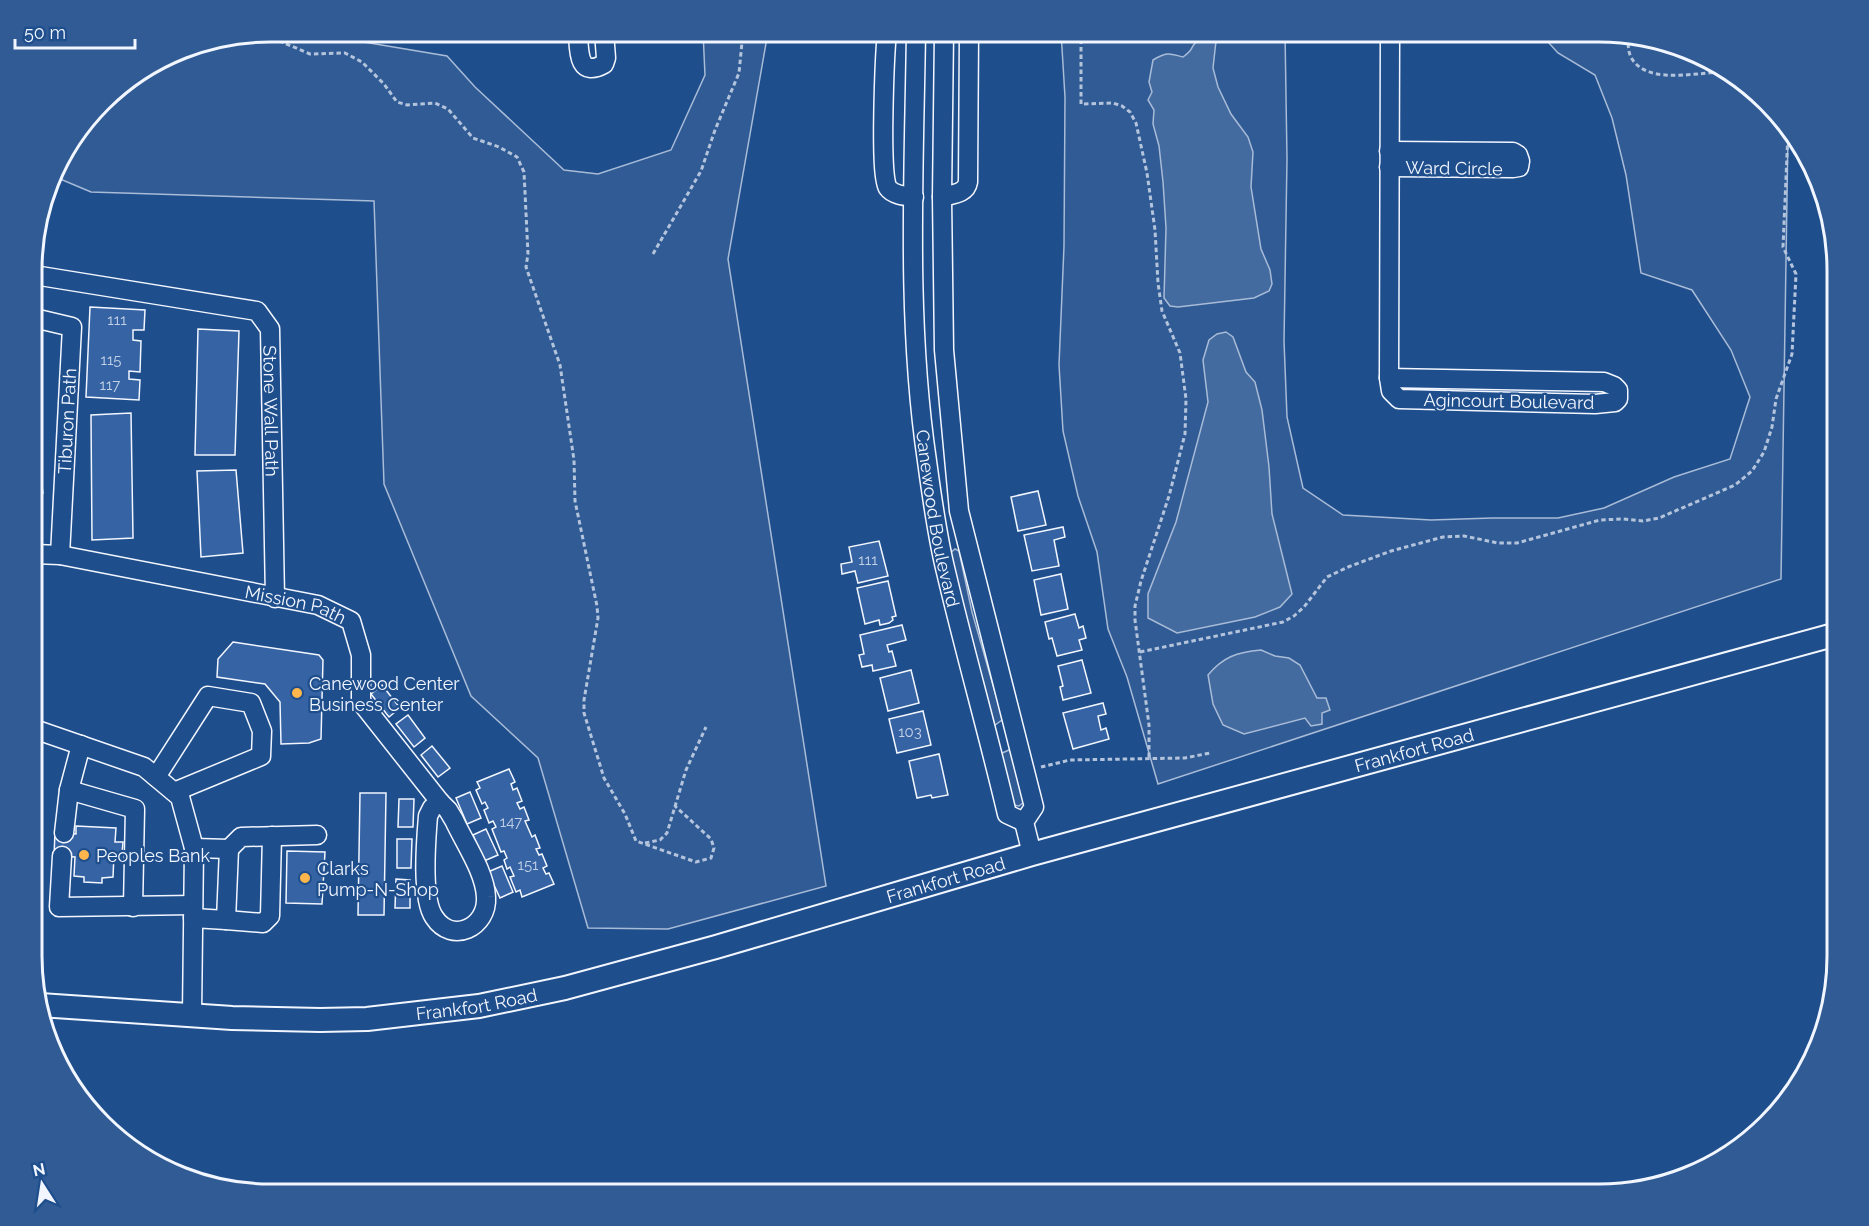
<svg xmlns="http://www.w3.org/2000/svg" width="1869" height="1226" font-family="Raleway,sans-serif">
	<rect width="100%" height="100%" fill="#1f4e8c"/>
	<g fill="#305b95" stroke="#a8bbd7" stroke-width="1.5">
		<polygon points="270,32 304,32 447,56 475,87 564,170 598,174 671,150 705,75 703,32 768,32 728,259 826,886 668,929 588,928 538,758 471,696 384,484 374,201 91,192 53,176 56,164 113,91 179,50"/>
		<polygon points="1061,32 1285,32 1287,159 1284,341 1287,417 1303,488 1343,515 1431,520 1492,518 1558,518 1604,508 1674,477 1730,459 1750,397 1731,350 1692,290 1641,273 1626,175 1612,118 1595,75 1558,53 1539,32 1599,32 1675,44 1732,72 1788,133 1781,579 1158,784 1127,677 1108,629 1097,552 1078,496 1063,431 1059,365 1064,246 1065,97"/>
		<polygon points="955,549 959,551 972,612 1001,713 1002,720 995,725 991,722 949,554"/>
		<polygon points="1009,750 1012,754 1024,802 1019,806 1013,805 1000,754"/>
	</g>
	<g fill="#446ba0" stroke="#a8bbd7" stroke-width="1.5">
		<path d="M1207,32H1217L1213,68L1218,87L1231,114L1248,137L1253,152L1251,187L1261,249L1270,270L1272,284L1269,291L1254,298L1178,307L1170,306L1164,298L1166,228L1163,182L1159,146L1153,124L1154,110L1148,100L1152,92L1149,82L1153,60C1166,52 1169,53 1183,57C1194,49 1189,50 1196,42C1199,37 1204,37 1207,32Z"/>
		<polygon points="1226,332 1233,337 1246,372 1255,382 1262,410 1269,467 1272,514 1292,594 1280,607 1255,617 1177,633 1148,618 1148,594 1176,522 1208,402 1203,360 1209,340 1217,334"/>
		<path d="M1261,650L1275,656L1289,658L1300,665L1317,698H1326L1330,710L1322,713V724L1311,726L1305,718L1244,734L1223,725L1213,704L1208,675C1223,657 1237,652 1261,650Z"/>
	</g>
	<g fill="#3563a3" stroke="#f2f6ff" stroke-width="1.5">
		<polygon points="90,307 145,310 144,330 133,330 133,340 141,341 140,372 129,371 129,379 140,380 139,400 86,397"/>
		<polygon points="198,329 239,331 235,455 195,455"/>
		<polygon points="34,350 40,352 34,378"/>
		<polygon points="131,413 133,538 92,540 91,415"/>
		<polygon points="37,452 43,493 34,494 34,453"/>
		<polygon points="236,470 243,553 201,557 197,471"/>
		<polygon points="1038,491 1046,525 1018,531 1011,497"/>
		<polygon points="1063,527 1065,537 1054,540 1059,566 1032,571 1024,535"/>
		<polygon points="879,541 888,576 858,583 855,571 842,574 841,564 852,562 849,547"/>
		<polygon points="1061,574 1068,609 1041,615 1034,580"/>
		<polygon points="888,581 896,616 892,617 893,620 889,623 880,625 879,620 865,624 857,588"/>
		<polygon points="1075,614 1079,628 1083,626 1086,638 1079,640 1082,650 1057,656 1052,638 1049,639 1045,622"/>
		<polygon points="902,625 906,640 887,645 889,652 892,651 896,666 873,671 872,665 862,667 859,655 864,654 860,635"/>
		<polygon points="233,642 319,655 323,660 321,739 309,743 281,744 280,702 265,684 217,677 218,659"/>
		<polygon points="1082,660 1091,693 1063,700 1060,687 1063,686 1058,666"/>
		<polygon points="911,670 919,703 888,711 880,678"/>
		<polygon points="382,685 400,708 389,717 371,694"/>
		<polygon points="1103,703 1106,714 1098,716 1101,730 1106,728 1109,739 1073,749 1063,713"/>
		<polygon points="923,711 931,745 897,753 889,719"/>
		<polygon points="408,715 425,738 414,747 396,724"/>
		<polygon points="432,746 450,768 438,777 421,755"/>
		<polygon points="939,754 948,795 932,798 931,795 917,798 909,761"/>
		<polygon points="509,769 515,782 511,784 513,790 517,788 522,801 517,803 520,809 524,807 529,820 525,821 532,837 535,835 540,848 536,849 539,855 542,854 547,866 543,868 546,874 549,873 554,884 522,897 520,890 516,892 510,877 514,876 510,867 507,869 504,860 507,858 504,851 501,852 492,829 496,827 493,821 489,823 484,810 488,808 485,802 482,804 476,790 480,788 477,782"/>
		<polygon points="470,792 481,818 467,824 456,798"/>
		<polygon points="360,793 386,793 384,915 358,915"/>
		<polygon points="399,799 414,799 413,827 398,827"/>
		<polygon points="76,826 116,828 115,842 123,842 122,854 114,854 113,877 102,878 102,883 84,882 84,877 74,876 75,857 54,856 55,832 76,834"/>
		<polygon points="486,829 498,855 484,861 473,835"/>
		<polygon points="397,839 412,839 411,868 397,868"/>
		<polygon points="287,851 325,852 322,904 286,903"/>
		<polygon points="502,866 513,892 500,898 488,872"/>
		<polygon points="396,879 410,880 410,908 395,908"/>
	</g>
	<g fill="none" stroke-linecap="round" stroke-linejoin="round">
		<defs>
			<g id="minor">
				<path d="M578,32C579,49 577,79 604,64L606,58L604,32"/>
				<path d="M887,32C885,52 879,178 888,188C893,195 905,196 914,197"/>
				<path id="s1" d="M916,32C914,174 906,319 927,461C932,498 937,536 946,572C965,653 988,733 1007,814L1024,822"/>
				<polyline points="944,32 942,197 944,350 959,511 1034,807 1024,822 1032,854"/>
				<polyline points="1389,151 1513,152 1518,155 1520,161 1519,167 1513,168 1389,167"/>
				<path d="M942,197C952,194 966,194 968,182L969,32"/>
				<path id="s2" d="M34,275L257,311L270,329L275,598"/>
				<polyline points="34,318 72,327 60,555"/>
				<polygon points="1389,378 1604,382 1614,386 1618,390 1618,399 1615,402 1595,404 1399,399 1391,391"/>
				<polyline points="1389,378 1390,32"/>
				<path id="s3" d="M34,554L60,555L318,605L351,621L361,655V702L440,802"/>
				<polyline points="34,729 144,767 180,797 194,848 192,1015"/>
				<polyline points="156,777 208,696 251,703 262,731 261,756 174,792"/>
				<polyline points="69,790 135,809 133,907"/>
				<path d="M440,802L448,810L454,820C464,842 485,872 486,897C488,927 452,945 434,917C421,898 426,840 428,816L432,808Z"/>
				<polyline points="64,833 69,790 81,745"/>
				<polyline points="229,849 241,837 317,835"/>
				<polyline points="62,856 59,907 193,905"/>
				<polyline points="193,918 226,920 229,849 194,848"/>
				<polyline points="226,920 263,923 270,916 272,836"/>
			</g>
			<g id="major">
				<path id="s4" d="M40,1005L232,1018L320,1020L367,1019L479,1006L565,988L716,947L1032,854L1837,634"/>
			</g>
		</defs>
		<use href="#minor" stroke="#f2f6ff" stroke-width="21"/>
		<use href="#major" stroke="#f2f6ff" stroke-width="26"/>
		<g stroke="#b3c4dc" stroke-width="3" stroke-dasharray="4.5 3" stroke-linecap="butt">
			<polyline points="1081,32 1081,104 1113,103 1122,106 1130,112 1136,123 1147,173 1155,230 1158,283 1162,311 1180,353 1186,399 1185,434 1169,496 1141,581 1135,606 1135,620 1149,725 1149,759"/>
			<polyline points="258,34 263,34 310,54 345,53 362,62 384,84 397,102 407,105 435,103 448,109 473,138 499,147 517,157 524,172 528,254 526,267 560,365 574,460 575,501 597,606 598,618 584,700 584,713 604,778 625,814 636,841 696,862 711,858 714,848 711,839 675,806"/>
			<path d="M1628,36C1628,44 1628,53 1632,59C1650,87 1705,70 1732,72"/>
			<polyline points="653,254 701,171 715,130 739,73 743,32"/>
			<polyline points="1140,652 1283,622 1294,616 1304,607 1327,577 1348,567 1391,551 1443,537 1464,536 1498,543 1517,543 1600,520 1623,519 1643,521 1659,518 1735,485 1752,471 1764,452 1772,427 1776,399 1792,354 1796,274 1783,247 1788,132"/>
			<polyline points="1041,767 1070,760 1185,758 1210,753"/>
			<polyline points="645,843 660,840 667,833 686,770 706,727"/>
		</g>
		<use href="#minor" stroke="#1f4e8c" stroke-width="18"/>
		<use href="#major" stroke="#1f4e8c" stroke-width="22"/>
	</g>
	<g fill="#ffb74d" stroke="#1f4e8c" stroke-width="2">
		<circle cx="297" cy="693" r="6"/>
		<circle cx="84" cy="855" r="6"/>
		<circle cx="305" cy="878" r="6"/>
	</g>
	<g text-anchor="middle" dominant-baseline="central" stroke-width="4.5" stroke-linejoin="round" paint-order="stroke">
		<g font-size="15" fill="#c3d1e8">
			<text x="117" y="320">111</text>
			<text x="111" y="360">115</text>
			<text x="110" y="385">117</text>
			<text x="868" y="560">111</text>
			<text x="910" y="732">103</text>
			<text x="511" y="822">147</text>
			<text x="528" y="865">151</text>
		</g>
		<g font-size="18" fill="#f2f6ff" stroke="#1f4e8c">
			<text transform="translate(1454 168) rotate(1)">Ward Circle</text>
			<text transform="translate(1509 401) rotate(1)">Agincourt Boulevard</text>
			<text stroke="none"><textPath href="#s2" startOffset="330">Stone Wall Path</textPath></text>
			<text transform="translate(67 421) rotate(-87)">Tiburon Path</text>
			<text stroke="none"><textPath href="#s1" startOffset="488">Canewood Boulevard</textPath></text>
			<text stroke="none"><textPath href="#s3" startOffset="267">Mission Path</textPath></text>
			<text stroke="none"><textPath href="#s4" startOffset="1410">Frankfort Road</textPath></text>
			<text stroke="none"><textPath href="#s4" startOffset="924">Frankfort Road</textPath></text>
			<text stroke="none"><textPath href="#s4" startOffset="438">Frankfort Road</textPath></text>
		</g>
		<g font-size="18" fill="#f2f6ff" stroke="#1f4e8c" text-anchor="start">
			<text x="309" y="683">Canewood Center<tspan x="309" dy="21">Business Center</tspan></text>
			<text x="96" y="855">Peoples Bank</text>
			<text x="317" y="868">Clarks<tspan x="317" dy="21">Pump-N-Shop</tspan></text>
		</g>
	</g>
	<path d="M0 0H1869V1226H0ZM270 42H1599A228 228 0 0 1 1827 270V956A228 228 0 0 1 1599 1184H270A228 228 0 0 1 42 956V270A228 228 0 0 1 270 42Z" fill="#305b95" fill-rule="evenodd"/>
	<path fill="none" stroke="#f2f6ff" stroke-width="3" d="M270 42H1599A228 228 0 0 1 1827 270V956A228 228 0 0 1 1599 1184H270A228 228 0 0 1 42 956V270A228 228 0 0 1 270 42Z"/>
	<g transform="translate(42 1184) rotate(348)" stroke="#1f4e8c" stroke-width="4.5" paint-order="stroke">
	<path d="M0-4.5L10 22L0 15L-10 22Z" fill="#f2f6ff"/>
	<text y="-9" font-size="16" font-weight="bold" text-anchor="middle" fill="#f2f6ff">N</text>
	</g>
	<path d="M15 39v9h120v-9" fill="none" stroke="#f2f6ff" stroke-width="3"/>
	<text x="24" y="39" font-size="18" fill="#f2f6ff" stroke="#1f4e8c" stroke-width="4.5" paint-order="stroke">50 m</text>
</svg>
